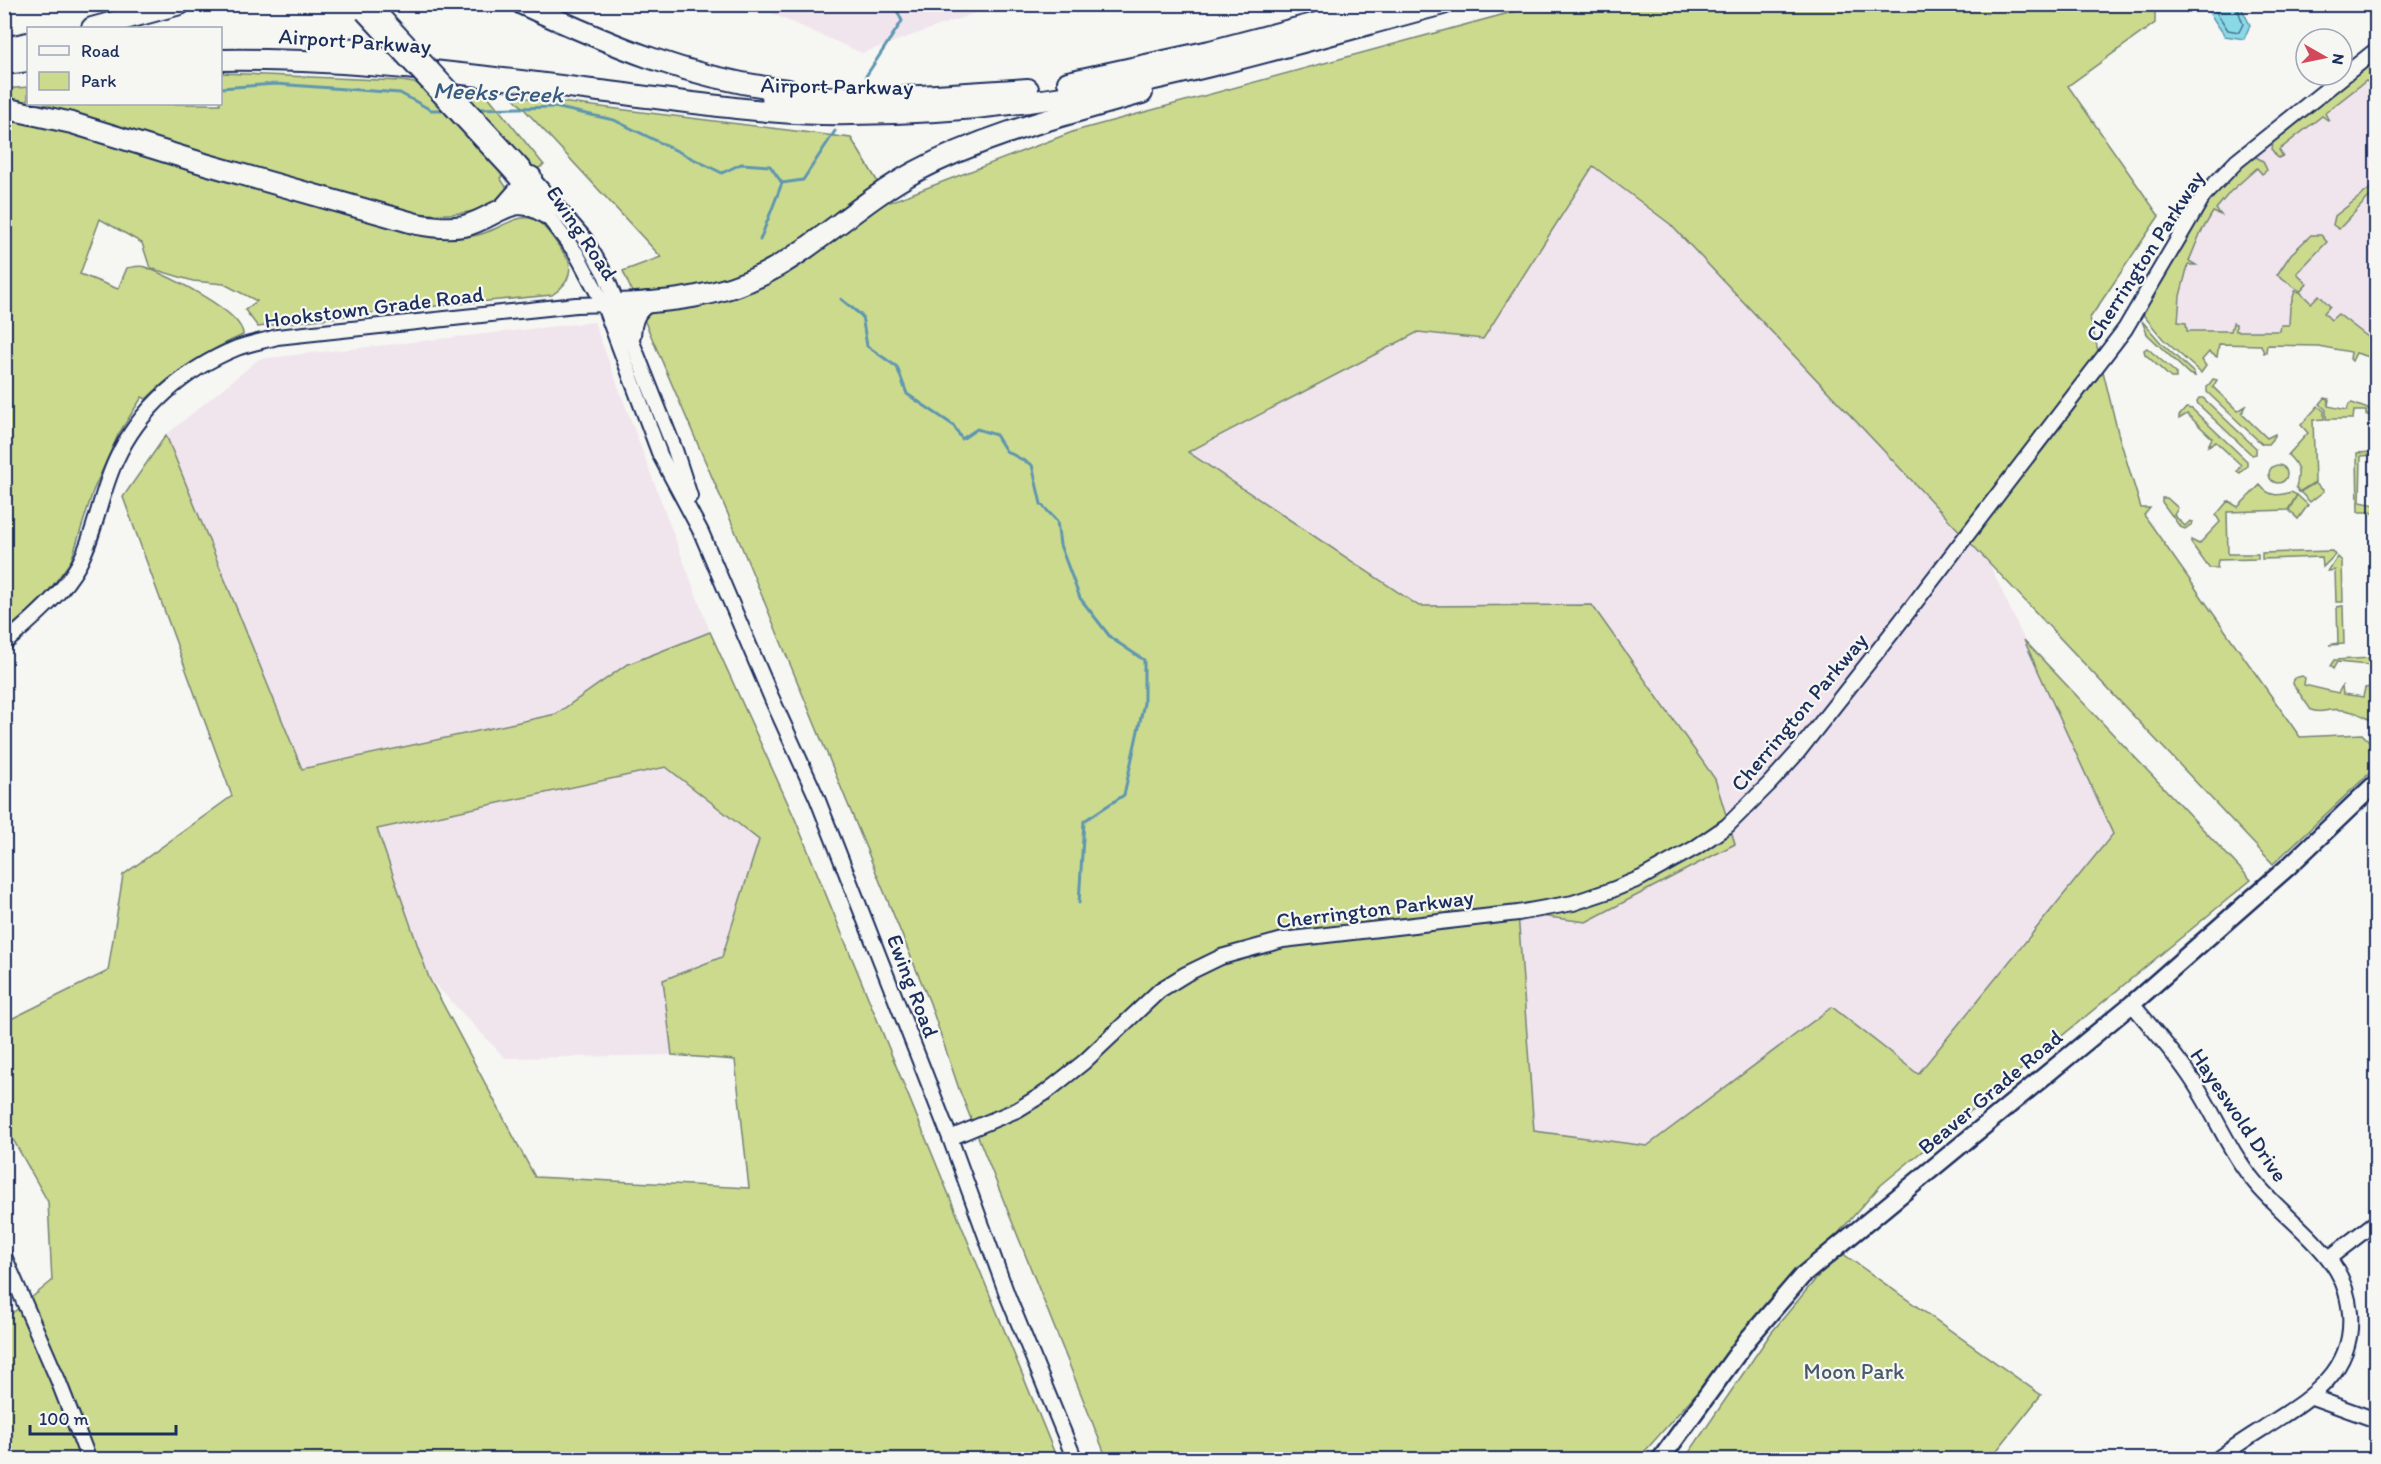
<svg xmlns="http://www.w3.org/2000/svg" width="2381" height="1464" font-family="Itim,sans-serif">
	<rect width="100%" height="100%" fill="#f6f6f2"/>
	<filter id="ink" filterUnits="userSpaceOnUse"><feTurbulence type="fractalNoise" baseFrequency=".0167" numOctaves="2"/><feDisplacementMap in="SourceGraphic" scale="12" xChannelSelector="R" yChannelSelector="G"/><feConvolveMatrix kernelMatrix="1 2 1 2 8 2 1 2 1" color-interpolation-filters="sRGB"/></filter>
	<g filter="url(#ink)">
		<g fill="#f0e4ed">
			<polygon points="753,5 753,4 998,5 862,53"/>
			<polygon points="2376,60 2376,351 2368,347 2169,336 2179,256 2233,167 2272,142"/>
			<polygon points="1593,166 1670,224 1990,565 2113,834 1917,1074 1832,1007 1647,1146 1534,1131 1518,913 1592,605 1419,606 1187,452 1418,332 1483,339"/>
			<polygon points="594,322 710,632 626,665 556,714 302,769 166,435 259,359"/>
			<polygon points="666,767 759,840 721,957 663,980 672,1055 505,1058 429,978 376,829"/>
		</g>
		<g fill="#ccda8d" stroke="#748476" stroke-width="1.5" fill-rule="evenodd">
			<polygon points="1538,5 2155,5 2155,23 2068,86 2159,216 2090,318 2118,433 2141,508 2150,508 2144,515 2300,737 2362,734 2376,748 2376,767 2273,864 1670,224 1593,166 1483,339 1418,332 1188,452 1419,606 1592,605 1715,779 1735,844 1586,922 1518,913 1534,1131 1647,1146 1832,1007 1918,1074 2113,834 2024,640 2251,880 1881,1185 1638,1459 1107,1459 959,1089 930,1003 731,521 623,271 661,257 512,96 851,138 890,202 1075,131"/>
			<polygon points="2376,56 2376,72 2369,78 2373,86 2366,81 2325,113 2329,121 2322,116 2279,150 2283,156 2278,158 2272,150 2273,140"/>
			<path d="M221,73L402,81L487,95L544,165L535,170L520,158L500,178L507,188C497,218 436,215 411,213L148,136L5,102L4,89L28,87V104H220Z"/>
			<path d="M5,118L50,127L114,144L426,235C446,237 468,240 487,232C502,227 521,212 536,220C547,226 561,250 569,261C572,277 565,286 552,295L395,310L258,327L245,310L257,301L224,284L193,281L150,268L142,243L100,219L80,274L118,289L127,268C133,267 140,265 145,267C166,275 244,312 243,335C205,352 176,370 146,399L142,397L118,435L93,491L71,561L33,612L5,636Z"/>
			<path d="M2256,157L2263,161L2267,170L2262,174L2257,168L2230,192L2216,209L2221,215L2213,212L2200,234L2189,261L2196,265H2188L2180,296L2178,322L2186,323L2187,331H2231L2233,323L2236,324V331H2280L2281,325H2289L2290,307L2295,291L2300,292L2311,303L2319,295L2330,306L2324,313L2331,320L2338,314L2368,337L2370,334L2376,336V359L2356,353L2352,361L2350,359L2351,352L2318,346L2267,345L2266,352L2264,353L2261,345L2219,344L2217,357L2209,352L2202,360L2206,366L2201,373L2163,339L2144,316L2143,313C2162,280 2218,163 2256,157Z"/>
			<polygon points="2376,184 2376,204 2369,197 2339,229 2333,225 2335,216"/>
			<path d="M2311,235H2321L2327,242L2297,273L2307,284L2301,291C2292,288 2286,279 2277,275L2291,254Z"/>
			<polygon points="2142,321 2162,344 2194,373 2195,376 2189,374 2147,334"/>
			<polygon points="2147,348 2176,373 2176,378 2171,378 2145,354 2144,350"/>
			<polygon points="2213,379 2217,380 2213,387 2238,411 2246,406 2242,414 2267,438 2275,434 2275,436 2268,444 2262,444 2207,392 2207,387"/>
			<polygon points="2199,398 2203,398 2256,448 2256,454 2252,455 2198,404 2197,401"/>
			<polygon points="2325,398 2329,399 2328,406 2347,410 2349,404 2352,403 2376,412 2376,415 2366,415 2366,411 2354,411 2353,419 2326,419 2326,410 2320,404"/>
			<path d="M2318,406L2324,411V419L2313,420L2315,482L2299,492L2296,487C2300,473 2299,465 2288,455L2308,433L2301,425Z"/>
			<polygon points="2186,408 2192,409 2247,461 2247,466 2240,473 2237,471 2241,465 2216,442 2208,446 2212,438 2187,414 2179,419 2179,416"/>
			<path d="M166,435L302,769L556,714L626,665L710,632L795,819L1057,1459L5,1460V1319L52,1281L48,1202L5,1125V1022L108,971L123,875L232,796L123,497ZM666,767L759,840L722,957L663,980L672,1055L735,1060L749,1188L535,1177L429,978L377,829Z"/>
			<polygon points="2373,452 2373,455 2361,456 2360,502 2376,505 2376,517 2371,512 2358,512 2357,453"/>
			<circle cx="2278" cy="474" r="9"/>
			<polygon points="2315,483 2324,491 2310,502 2300,492"/>
			<path d="M2260,485C2269,497 2279,496 2291,492L2297,495L2288,510L2227,512L2228,554H2258V559L2218,560L2217,568H2209L2191,543V540L2199,544L2220,522L2216,515L2228,501L2238,507Z"/>
			<polygon points="2297,495 2308,505 2298,519 2289,510"/>
			<polygon points="2162,498 2167,498 2178,508 2174,515 2185,526 2190,521 2193,522 2192,524 2185,529 2180,527 2162,502"/>
			<polygon points="2332,551 2335,555 2323,567 2322,557 2262,559 2262,553"/>
			<polygon points="2338,557 2342,561 2343,602 2336,602 2335,570 2328,571"/>
			<polygon points="2343,606 2344,644 2329,645 2338,643 2337,607"/>
			<polygon points="2372,658 2370,673 2368,665 2337,662 2333,669 2330,666 2334,660"/>
			<path d="M2302,676L2305,678L2304,685L2338,693L2342,686L2343,694L2363,697L2365,688L2370,687L2374,697H2376V724C2363,714 2348,708 2330,710C2323,711 2318,713 2311,710L2293,684L2294,678Z"/>
			<polygon points="1839,1251 2041,1395 1990,1459 1684,1460 1771,1333"/>
		</g>
		<polygon fill="#8adae6" stroke="#5e96b0" stroke-width="1.5" points="2204,5 2240,5 2250,25 2244,39 2225,36"/>
		<g fill="none" stroke-linecap="round" stroke-linejoin="round">
			<polyline stroke="#477394" stroke-width="1.5" points="2211,4 2228,30 2239,32 2243,24 2236,4"/>
			<g stroke="#5e96b0" stroke-width="3">
				<polyline points="1208,4 1213,6 1237,4"/>
				<polyline points="866,76 902,21 894,4"/>
				<polyline points="220,88 276,84 400,93 431,110 446,110"/>
				<polyline points="477,109 554,107 614,120 722,173 741,164 770,166 782,183 803,180 835,131"/>
				<polyline points="760,240 782,183"/>
				<polyline points="841,299 862,316 867,346 897,367 907,394 953,425 962,439 977,429 996,435 1006,451 1032,465 1041,504 1057,521 1060,545 1080,598 1111,638 1144,660 1144,703 1124,795 1084,821 1079,903"/>
			</g>
			<defs>
				<g id="minor">
					<polyline points="518,162 585,239 605,274 675,450 690,496"/>
					<polyline points="508,169 534,199 576,253 603,303 660,455 701,532 772,699 817,798 950,1138 1008,1297 1075,1460"/>
					<path d="M4,644C31,620 61,596 79,564C96,532 100,494 116,460C139,409 185,369 237,348C250,343 264,341 277,337L576,305L610,304"/>
					<path d="M2132,1004C2151,1027 2172,1050 2189,1075C2213,1109 2227,1148 2253,1180C2276,1209 2307,1230 2329,1259C2342,1275 2348,1293 2350,1313C2355,1375 2305,1401 2262,1429C2246,1439 2231,1449 2216,1460"/>
					<polyline points="950,1138 1017,1110 1045,1093 1084,1062 1160,990 1186,974 1221,957 1283,940 1518,913 1573,903 1612,890 1641,878 1695,848 1727,826 1769,784 1798,752 1891,634 2125,329 2204,195 2237,161 2376,50"/>
					<polyline points="4,1256 58,1380 89,1460"/>
					<polyline points="2329,1258 2376,1222"/>
					<polyline points="2312,1397 2376,1420"/>
				</g>
				<polyline id="major" points="1660,1460 1748,1339 1802,1276 2132,1004 2289,866 2376,783"/>
				<g id="highway">
					<path d="M522,4C611,45 689,79 788,90"/>
					<polyline points="92,28 180,4"/>
					<polyline points="4,48 28,43"/>
					<polyline points="319,48 364,49 415,55"/>
					<path d="M220,60C345,58 468,74 592,90C668,99 744,112 821,114C899,115 979,110 1056,98C1187,77 1315,38 1443,4"/>
					<polyline points="4,64 28,61"/>
					<polyline points="1068,82 1210,51 1389,4"/>
					<polyline points="772,97 905,97 1028,89"/>
					<path d="M4,108L72,123L205,164L417,224C433,227 448,229 464,226C497,218 513,190 545,213"/>
					<polyline points="504,208 531,177"/>
					<path d="M618,304C668,302 719,297 764,274C818,246 861,201 915,172C986,134 1066,115 1142,93"/>
					<path d="M630,335C631,321 634,310 647,302"/>
				</g>
			</defs>
			<use href="#minor" stroke="#1b2f5e" stroke-width="18"/>
			<use href="#major" stroke="#1b2f5e" stroke-width="21"/>
			<use href="#highway" stroke="#1b2f5e" stroke-width="24"/>
			<use href="#minor" stroke="#f6f6f2" stroke-width="14"/>
			<use href="#major" stroke="#f6f6f2" stroke-width="16"/>
			<use href="#highway" stroke="#f6f6f2" stroke-width="20"/>
			<defs>
				<g id="minor-bridge">
					<polyline points="372,4 518,162"/>
					<polyline points="363,13 508,169"/>
				</g>
			</defs>
			<use href="#minor-bridge" stroke="#1b2f5e" stroke-width="18" stroke-linecap="butt"/>
			<use href="#minor-bridge" stroke="#f6f6f2" stroke-width="14"/>
		</g>
	</g>
	<g text-anchor="middle" dominant-baseline="central" stroke-width="4.5" stroke-linejoin="round" paint-order="stroke">
		<g font-size="22" fill="#1b2f5e" stroke="#f6f6f2">
			<text transform="translate(355 41) rotate(4)">Airport Parkway</text>
			<text transform="translate(837 86) rotate(1)">Airport Parkway</text>
			<text transform="translate(582 233) rotate(56)">Ewing Road</text>
			<text transform="translate(2145 256) rotate(-57)">Cherrington Parkway</text>
			<text transform="translate(374 307) rotate(-7)">Hookstown Grade Road</text>
			<text transform="translate(1799 712) rotate(-50)">Cherrington Parkway</text>
			<text transform="translate(1375 909) rotate(-7)">Cherrington Parkway</text>
			<text transform="translate(913 986) rotate(69)">Ewing Road</text>
			<text transform="translate(1990 1092) rotate(-40)">Beaver Grade Road</text>
			<text transform="translate(2239 1115) rotate(56)">Hayeswold Drive</text>
		</g>
		<g font-size="22" fill="#475a6a" stroke="#f6f6f2">
			<text x="1854" y="1371">Moon Park</text>
		</g>
		<g font-size="24" font-style="italic" fill="#375a80" stroke="#f6f6f2">
			<text transform="translate(498 92) rotate(2)">Meeks Creek</text>
		</g>
	</g>
	<rect width="2381" height="1464" fill="none" stroke="#f6f6f2" stroke-width="24"/>
	<rect x="12" y="12" width="2357" height="1440" fill="none" stroke="#1b2f5e" stroke-width="2" filter="url(#ink)"/>
	<rect x="27" y="27" width="195" height="78" fill="#f6f6f2" stroke="#9ea6b7" stroke-width="1.5"/>
	<rect x="39" y="46" width="30" height="9" fill="#f6f6f2" stroke="#9ea6b7" stroke-width="1.5"/>
	<text x="81" y="57" font-size="18" fill="#1b2f5e">Road</text>
	<rect x="39" y="72" width="30" height="18" fill="#ccda8d" stroke="#9ea6b7" stroke-width="1.5"/>
	<text x="81" y="87" font-size="18" fill="#1b2f5e">Park</text>
	<g transform="translate(2324 57) rotate(99)"><circle r="28" fill="#f6f6f2" stroke="#9ea6b7" stroke-width="1.5"/>
	<path d="M0-4.5L10 22L0 15L-10 22Z" fill="#d1495b"/>
	<text y="-9" font-size="16" font-weight="bold" text-anchor="middle" fill="#1b2f5e">N</text>
	</g>
	<path d="M30 1425v9h146v-9" fill="none" stroke="#1b2f5e" stroke-width="3"/>
	<text x="39" y="1425" font-size="18" fill="#1b2f5e" stroke="#f6f6f2" stroke-width="4.5" paint-order="stroke">100 m</text>
</svg>
